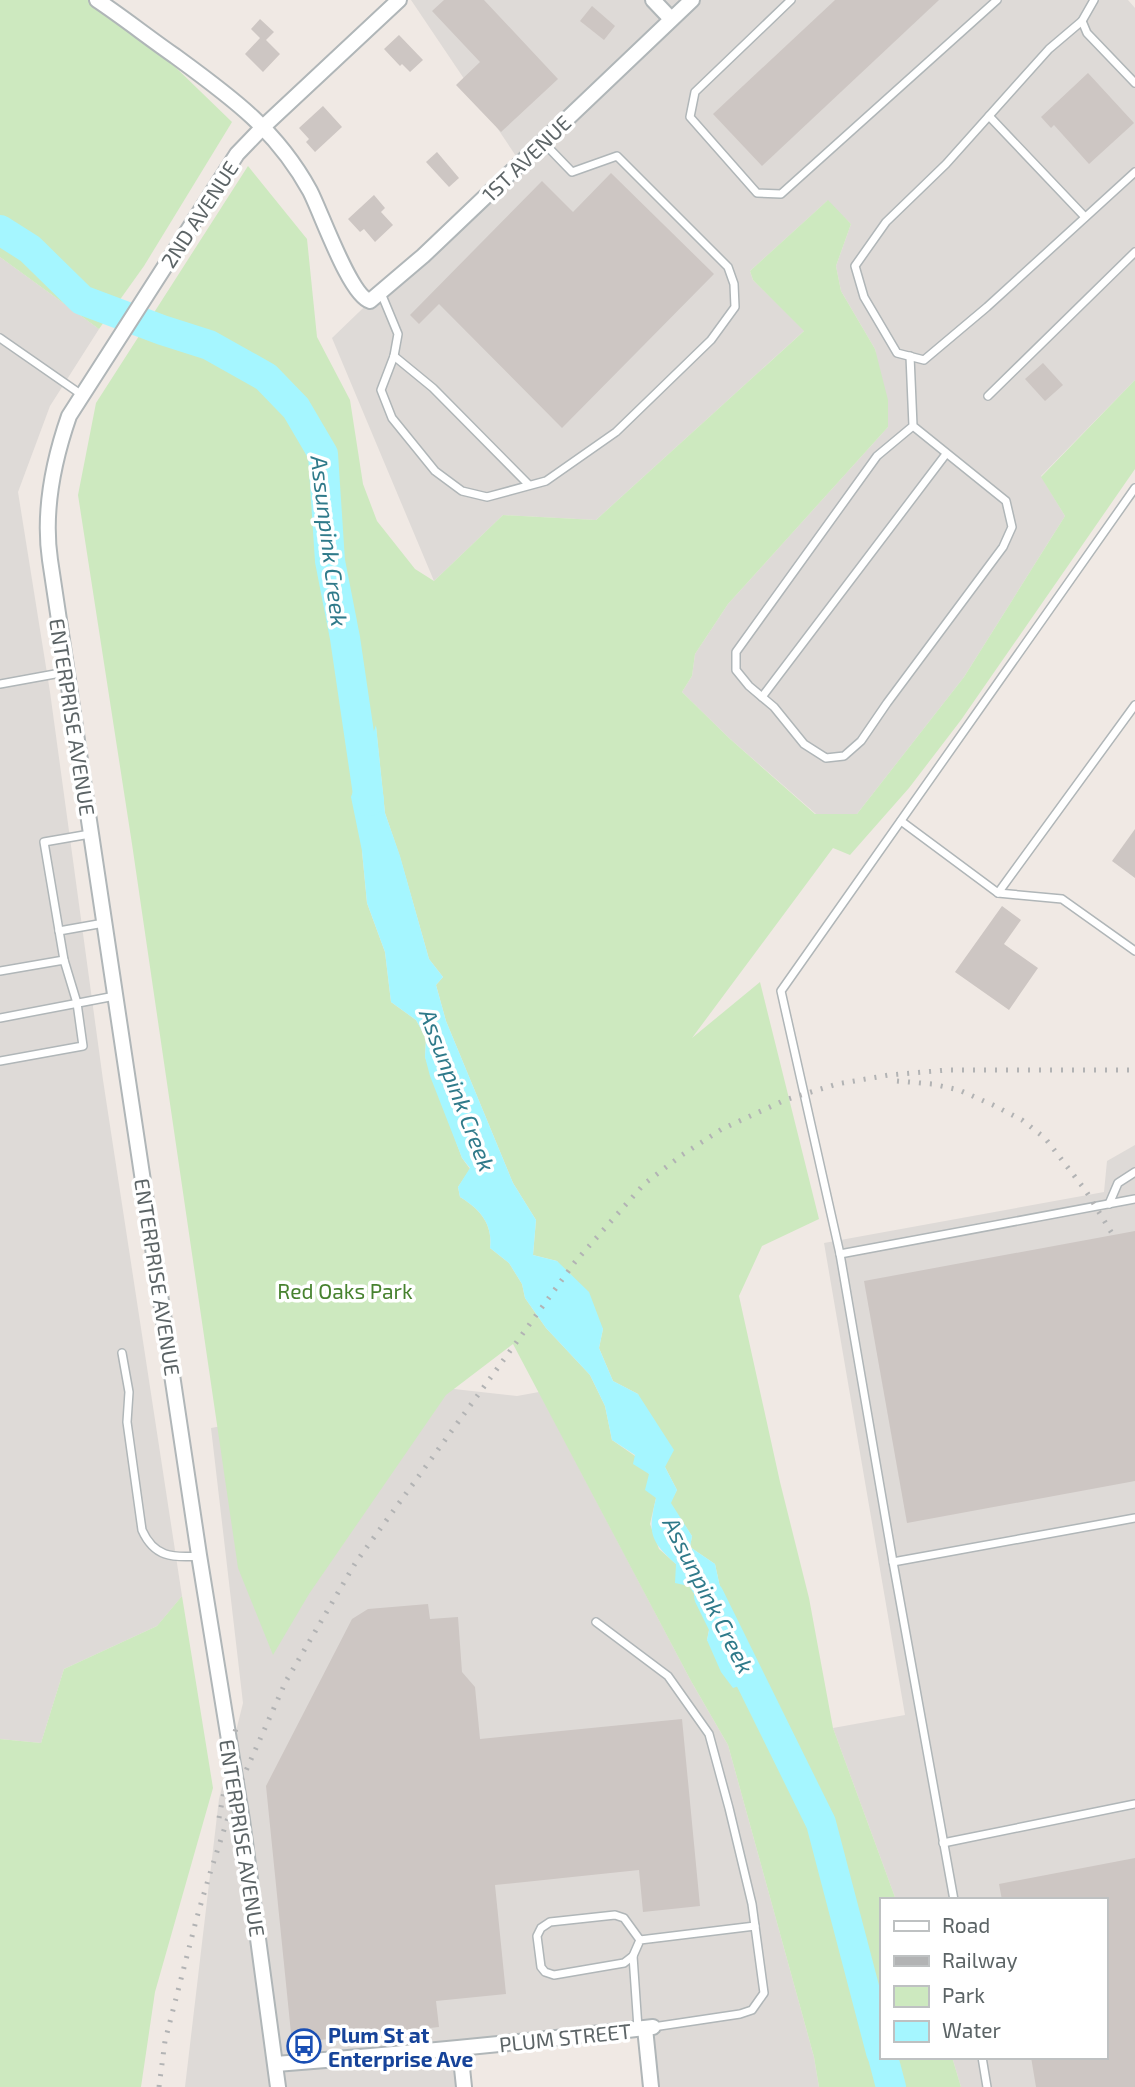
<svg xmlns="http://www.w3.org/2000/svg" width="1135" height="2087" font-family="'Exo 2',sans-serif">
	<rect width="100%" height="100%" fill="#f0e9e4"/>
	<g fill="#dedad7">
		<polygon points="411,0 1128,0 1135,8 1135,380 1041,476 1065,516 964,677 857,814 816,814 729,738 682,692 692,676 695,654 728,604 888,427 875,349 841,291 836,266 851,224 827,201 750,271 753,280 805,330 596,520 503,515 434,581 332,338 518,159"/>
		<polygon points="0,257 99,329 50,406 18,492 50,692 103,1080 182,1596 157,1626 64,1669 41,1743 0,1739"/>
		<polygon points="1135,1145 1135,2087 961,2087 952,2057 1105,2057 1105,1900 896,1900 833,1728 905,1715 824,1243 1104,1192 1107,1161"/>
		<polygon points="436,1387 517,1396 539,1392 691,1681 728,1745 814,2057 819,2087 642,2087 637,2026 457,2048 461,2087 185,2087 219,1799 243,1703 211,1428"/>
	</g>
	<g fill="#cde9bf" fill-rule="evenodd">
		<polygon points="0,0 95,0 136,29 232,122 144,266 99,329 0,257"/>
		<path d="M248,166L307,239L317,337L350,400L363,484L377,521L415,569L434,581L503,515L596,520L804,331L753,280L750,271L828,200L851,224L836,266L841,291L875,349L888,400V427L728,604L695,654L692,676L682,692L729,738L815,814H857L964,677L1065,516L1041,477L1135,380V469L961,720L909,788L850,855L833,848L692,1038L760,982L819,1219L762,1246L739,1296L780,1482L809,1598L833,1728L896,1900H881V2057H952L961,2087H819L814,2057L728,1745L691,1681L513,1344L446,1395L309,1594L273,1655L238,1568L132,844L78,495L96,403ZM376,727L385,813L400,857L429,959L443,977L436,985L446,1021L513,1183L536,1220L533,1255L557,1261L603,1329L599,1348L613,1381L638,1394L665,1467L677,1490L670,1503L692,1536L690,1547L715,1564L720,1587L730,1611L725,1642L744,1684L707,1640L711,1620L676,1564L659,1549L650,1524L656,1498L649,1474L635,1456L612,1440L605,1406L590,1375L546,1328L525,1298L522,1284L509,1263L490,1248C493,1224 480,1209 460,1197L458,1187L470,1169L462,1158L425,1057L426,1038L416,1020L391,1002L385,952L367,903L362,851Z"/>
		<polygon points="182,1596 213,1788 155,1992 141,2087 0,2087 0,1739 41,1743 64,1669 157,1626"/>
	</g>
	<path fill="#a5f6ff" d="M376,725L385,813L400,856L429,959L443,977L436,985L446,1021L513,1183L536,1220L533,1255L557,1261L589,1292L603,1329L599,1348L613,1381L638,1394L674,1450L665,1467L677,1490L671,1503L692,1536L690,1547L715,1564L720,1587L730,1611L725,1642L745,1684L733,1688L721,1672L707,1640L711,1620L689,1586L675,1583L676,1564C649,1540 648,1532 656,1498L645,1490L649,1474L633,1464L635,1455L612,1440L605,1406L590,1375L546,1328L525,1298L522,1284L509,1263L490,1248C493,1224 480,1209 460,1197L458,1187L470,1168L462,1158L430,1076L425,1057L426,1038L416,1020L391,1002L385,952L367,903L362,851L351,797Z"/>
	<g fill="none" stroke-linecap="round" stroke-linejoin="round">
		<g stroke="#a5f6ff" stroke-width="30">
			<polyline points="0,230 30,249 82,300 162,330 209,345 266,377 296,408 323,454 330,561 345,638 369,801"/>
			<polyline points="709,1596 821,1823 881,2052"/>
			<polyline points="883,2057 891,2087"/>
		</g>
	</g>
	<g fill="#cdc6c3">
		<polygon points="444,0 484,0 558,79 501,132 456,85 480,62 432,11"/>
		<polygon points="835,0 939,0 762,166 713,114"/>
		<polygon points="592,6 615,26 604,40 580,21"/>
		<polygon points="260,19 274,32 266,40 280,54 263,72 245,54 260,38 251,29"/>
		<polygon points="399,35 423,60 410,72 402,64 400,66 384,49"/>
		<polygon points="1088,73 1134,123 1089,164 1054,125 1051,128 1041,117"/>
		<polygon points="323,106 342,127 315,152 306,142 309,139 299,128"/>
		<polygon points="437,152 459,178 449,187 426,162"/>
		<polygon points="611,173 714,274 562,428 439,304 419,324 410,315 542,181 573,212"/>
		<polygon points="374,195 385,208 381,212 393,225 375,242 364,229 360,232 348,219"/>
		<polygon points="1043,363 1063,385 1045,401 1025,379"/>
		<polygon points="1135,829 1135,878 1112,861"/>
		<polygon points="1002,906 1021,920 1004,944 1038,968 1009,1010 955,972"/>
		<polygon points="1135,1231 1135,1481 907,1523 864,1281"/>
		<polygon points="428,1604 430,1619 458,1617 462,1672 475,1687 480,1739 682,1719 700,1906 643,1912 639,1870 495,1885 506,1994 436,2001 439,2027 292,2043 266,1786 352,1619 368,1609"/>
		<polygon points="1135,1858 1135,2087 1036,2087 1031,2057 1105,2057 1105,1900 1002,1900 999,1884"/>
	</g>
	<g fill="none" stroke-linecap="round" stroke-linejoin="round">
		<defs>
			<g id="service">
				<polyline points="791,0 695,92 690,117 757,193 781,194 997,0"/>
				<polyline points="1094,0 1082,21 1049,49 946,164 886,222 855,266 864,297 897,353 924,360 987,307 1135,172"/>
				<polyline points="1082,21 1087,33 1135,83"/>
				<polyline points="989,116 1085,217"/>
				<polyline points="381,293 398,334 394,356 381,390 392,418 435,471 462,491 487,497 546,481 616,432 711,340 735,307 734,284 728,267 617,156 572,172 543,142"/>
				<polyline points="0,338 82,395"/>
				<polyline points="394,356 433,388 529,485"/>
				<polyline points="910,356 913,426 1006,501 1012,527 1003,547 887,703 861,741 844,756 826,758 804,744 774,707 749,686 736,670 736,652 877,456 913,426"/>
				<polyline points="988,396 1135,252"/>
				<polyline points="0,684 66,672"/>
				<polyline points="762,697 946,454"/>
				<polyline points="901,821 998,893 1062,899 1135,951"/>
				<polyline points="998,893 1135,705"/>
				<polyline points="59,931 104,923"/>
				<polyline points="64,960 44,842 90,834"/>
				<polyline points="0,971 64,960 77,1003 83,1046 0,1061"/>
				<polyline points="0,1018 115,996"/>
				<polyline points="1109,1204 1118,1183 1135,1172"/>
				<polyline points="840,1254 1135,1199"/>
				<path d="M122,1353L129,1392L127,1422L142,1530C154,1557 172,1558 199,1556"/>
				<polyline points="893,1562 1135,1518"/>
				<polyline points="596,1622 668,1676 709,1734 729,1808 752,1904 764,1993 752,2010 740,2014 653,2027"/>
				<polyline points="943,1843 1135,1804"/>
				<polyline points="954,1900 893,1562 840,1254 781,991 1135,488"/>
				<polyline points="640,1940 624,1918 615,1915 550,1922 541,1928 537,1936 541,1967 545,1972 554,1975 624,1963 633,1956 640,1940 755,1926"/>
				<polyline points="633,1956 638,2028"/>
				<polyline points="982,2057 987,2087"/>
			</g>
			<g id="minor">
				<path d="M97,0C124,18 149,38 175,56C231,97 276,129 310,191C321,212 350,296 370,301L423,256L692,0"/>
				<polyline points="653,0 671,19"/>
				<polyline points="645,2028 651,2087"/>
				<polyline points="460,2049 464,2087"/>
				<path d="M276,2064C402,2054 528,2042 653,2027"/>
				<path d="M278,2087L242,1820L199,1555L50,560C43,512 53,462 69,416L237,154L263,127L399,0"/>
			</g>
		</defs>
		<use href="#service" stroke="#b0b6b8" stroke-width="10"/>
		<use href="#minor" stroke="#b0b6b8" stroke-width="18"/>
		<use href="#service" stroke="#fff" stroke-width="7"/>
		<use href="#minor" stroke="#fff" stroke-width="14"/>
		<g stroke="#b2b3b4" stroke-width="5" stroke-dasharray="2 9" stroke-linecap="butt">
			<polyline points="897,1081 932,1084 959,1090 993,1105 1022,1120 1045,1138 1086,1191 1113,1235"/>
			<polyline points="219,1818 237,1722"/>
			<polyline points="159,2087 165,2041 197,1917 211,1870 236,1793 286,1681 356,1562 575,1262 644,1184 682,1155 722,1129 785,1100 837,1084 889,1075 947,1070 1135,1070"/>
		</g>
	</g>
	<defs>
		<symbol id="bus-ring" viewBox="-11 -11 22 22"><circle r="9.5" fill="#fff" stroke="#1a4fb4" stroke-width="1.5"/><path d="M-5-6H5V4H4V6H2V4H-2V6H-4V4H-5ZM-3.5-4V0h7V-4ZM-3.5 1.2v1.5H-2V1.2ZM2 1.2v1.5H3.5V1.2Z" fill="#1a4fb4"/></symbol>
	</defs>
	<g fill-rule="evenodd">
		<use href="#bus-ring" x="285" y="2027" width="38" height="38"/>
	</g>
	<g text-anchor="middle" dominant-baseline="central" stroke-width="7" stroke-linejoin="round" paint-order="stroke">
		<g font-size="21" fill="#5c6466" stroke="#fff">
			<text transform="translate(526 158) rotate(-44)">1ST AVENUE</text>
			<text transform="translate(199 214) rotate(-57)">2ND AVENUE</text>
			<text transform="translate(73 717) rotate(81)">ENTERPRISE AVENUE</text>
			<text transform="translate(158 1277) rotate(81)">ENTERPRISE AVENUE</text>
			<text transform="translate(243 1838) rotate(81)">ENTERPRISE AVENUE</text>
			<text transform="translate(565 2037) rotate(-6)">PLUM STREET</text>
		</g>
		<g font-size="21" fill="#47822f" stroke="#fff">
			<text x="345" y="1290">Red Oaks Park</text>
		</g>
		<g font-size="21" font-weight="bold" fill="#164399" stroke="#fff" text-anchor="start">
			<text x="328" y="2034">Plum St at<tspan x="328" dy="24">Enterprise Ave</tspan></text>
		</g>
		<g font-size="23" font-style="italic" fill="#2f7a8a" stroke="#fff">
			<text transform="translate(330 541) rotate(83)">Assunpink Creek</text>
			<text transform="translate(458 1090) rotate(69)">Assunpink Creek</text>
			<text transform="translate(709 1595) rotate(63)">Assunpink Creek</text>
		</g>
	</g>
	<rect x="880" y="1898" width="228" height="161" fill="#ffffff" stroke="#bec1c2" stroke-width="2"/>
	<rect x="894" y="1921" width="35" height="10" fill="#ffffff" stroke="#bec1c2" stroke-width="2"/>
	<text x="942" y="1933" font-size="21" fill="#5c6466">Road</text>
	<rect x="894" y="1956" width="35" height="10" fill="#b2b3b4" stroke="#bec1c2" stroke-width="2"/>
	<text x="942" y="1968" font-size="21" fill="#5c6466">Railway</text>
	<rect x="894" y="1986" width="35" height="21" fill="#cde9bf" stroke="#bec1c2" stroke-width="2"/>
	<text x="942" y="2003" font-size="21" fill="#5c6466">Park</text>
	<rect x="894" y="2021" width="35" height="21" fill="#a5f6ff" stroke="#bec1c2" stroke-width="2"/>
	<text x="942" y="2038" font-size="21" fill="#5c6466">Water</text>
</svg>
